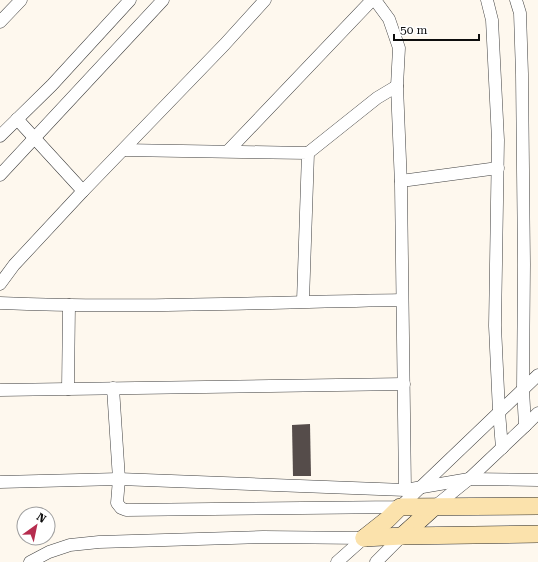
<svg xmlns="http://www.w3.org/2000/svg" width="538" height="562" font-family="'Roboto Serif',serif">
	<rect width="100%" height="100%" fill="#fef8ee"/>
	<polygon fill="#554c4a" points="310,424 311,476 293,476 292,425"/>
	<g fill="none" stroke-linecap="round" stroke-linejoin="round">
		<defs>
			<g id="street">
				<polyline points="375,0 389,19 399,48 397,86 401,185 405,490"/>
				<polyline points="487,0 492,20 498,140 495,326 499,412 502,448"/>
				<polyline points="0,22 21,0"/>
				<polyline points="0,136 52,85 130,0"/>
				<polyline points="123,150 308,153 303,301"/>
				<polyline points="228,151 372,0"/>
				<polyline points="308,153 377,98 397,86"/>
				<polyline points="0,175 163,0"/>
				<polyline points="401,181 498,168"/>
				<polyline points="83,191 225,44 265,0"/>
				<polyline points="0,284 14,265 83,191 17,119"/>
				<path d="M0,303C134,309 268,302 402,300"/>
				<polyline points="113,388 119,479 117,503 121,508 126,510 400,507 538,375"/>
				<polyline points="68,389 69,305"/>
				<polyline points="0,390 404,384"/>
				<polyline points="525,426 538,413"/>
				<polyline points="0,482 119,479 405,490 469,479 538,480"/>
				<polyline points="433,508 469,479 525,426 523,389 524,264 522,74 520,13 516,0"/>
				<polyline points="30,562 49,552 70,545 99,542 263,537 364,538"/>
				<polyline points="337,562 364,538"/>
				<polyline points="376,562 402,536"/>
			</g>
			<g id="secondary">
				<polyline points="402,536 433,508"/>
				<polyline points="364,538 388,519 400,507 538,506"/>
				<polyline points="364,538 402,536 538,534"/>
			</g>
		</defs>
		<use href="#street" stroke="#404040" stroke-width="13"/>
		<use href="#secondary" stroke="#2f2f2f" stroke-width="18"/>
		<use href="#street" stroke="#fff" stroke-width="12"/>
		<use href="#secondary" stroke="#fbe2ac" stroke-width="17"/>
	</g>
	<g transform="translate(36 526) rotate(33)"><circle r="19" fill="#ffffff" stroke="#9e9e9e"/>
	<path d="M0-3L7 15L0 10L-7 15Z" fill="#b62c4e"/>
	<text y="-6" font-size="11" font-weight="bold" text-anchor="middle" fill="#0d0d0d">N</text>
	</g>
	<path d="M394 34v6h85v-6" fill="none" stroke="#0d0d0d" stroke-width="2"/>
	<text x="400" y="34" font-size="12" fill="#0d0d0d" stroke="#ffffff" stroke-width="3" paint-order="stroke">50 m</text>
</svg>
